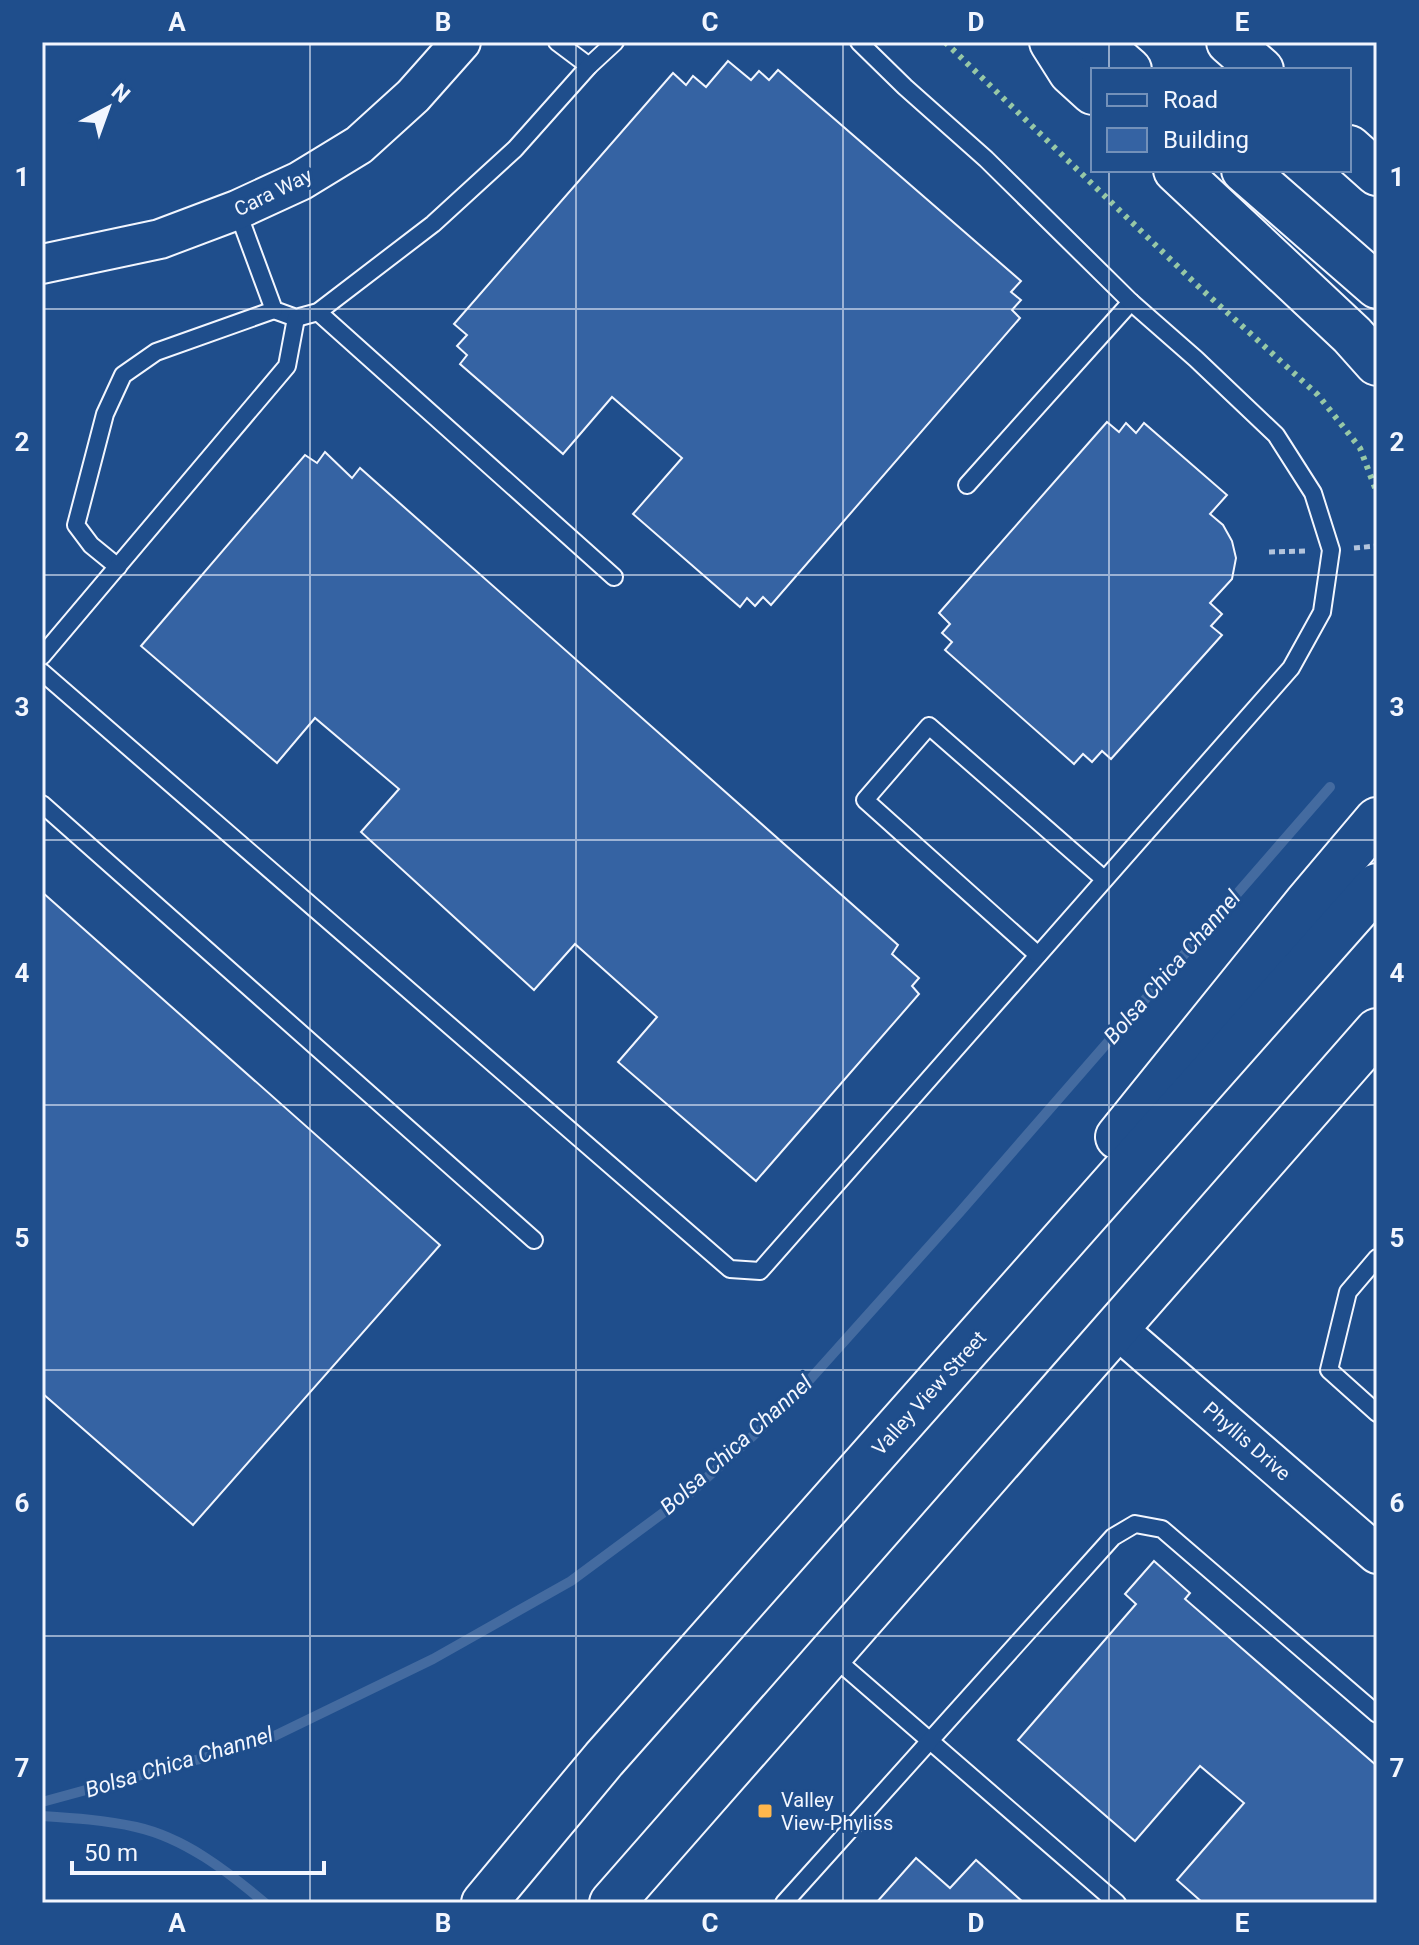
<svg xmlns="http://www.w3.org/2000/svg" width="1419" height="1945" font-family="Roboto,sans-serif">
	<rect width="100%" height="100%" fill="#1f4e8c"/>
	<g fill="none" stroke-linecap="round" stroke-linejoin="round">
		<g stroke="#446ba0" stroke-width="10">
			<polyline points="42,1802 262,1742 433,1659 571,1581 690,1493 787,1405 960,1212 1330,787"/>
			<path d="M42,1816C74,1818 105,1820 136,1827C185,1838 227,1871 265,1903"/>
		</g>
	</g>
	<g fill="#3563a3" stroke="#f2f6ff" stroke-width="2">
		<polygon points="728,61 751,80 759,71 769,80 778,70 1021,281 1011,292 1021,300 1012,310 1020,318 771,605 763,597 755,606 747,598 740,607 633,514 682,458 612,397 563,454 460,364 467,355 457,346 467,335 454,324 673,73 686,85 693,76 706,87"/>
		<polygon points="1107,422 1119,432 1126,423 1136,433 1144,423 1227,495 1210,514 1223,525 1232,541 1236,558 1232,579 1210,603 1222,614 1211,626 1222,635 1111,759 1102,751 1092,762 1083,754 1074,764 945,650 952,642 942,633 950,624 939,613"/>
		<polygon points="325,452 352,478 360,468 898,945 892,954 919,978 912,986 919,994 756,1181 618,1062 657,1017 575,944 534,990 361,832 399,789 315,718 277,763 141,646 305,455 317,463"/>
		<polygon points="42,892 440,1245 193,1525 42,1393"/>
		<polygon points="1154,1561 1190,1593 1185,1599 1377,1766 1377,1903 1203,1903 1177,1880 1244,1803 1200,1766 1135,1841 1018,1740 1136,1604 1125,1594"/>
		<polygon points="916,1858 950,1888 976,1860 1024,1903 876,1903"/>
	</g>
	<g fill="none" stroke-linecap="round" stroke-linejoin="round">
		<defs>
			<g id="service">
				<polyline points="557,42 589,66"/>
				<polyline points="237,210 274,310 296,318 318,312 433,224 515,149 589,66 615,42"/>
				<polyline points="318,312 614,577"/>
				<polyline points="967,485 1131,302"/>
				<polyline points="118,567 91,545 76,525 105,414 123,375 156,352 274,310"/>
				<polyline points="42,656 287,366 296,318"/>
				<polyline points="42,672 730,1269 760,1271 1291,668 1322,612 1331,550 1313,493 1276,435 1196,359 1131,302 986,159 905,87 859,42"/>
				<polyline points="42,804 534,1240"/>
				<polyline points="1038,955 865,800 929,726 1104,879"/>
				<polyline points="1377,1258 1348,1292 1329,1370 1377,1413"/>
				<polyline points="831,1655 1117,1903"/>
				<polyline points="784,1903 1113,1537 1135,1524 1162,1529 1377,1714"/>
			</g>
			<g id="tertiary">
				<polyline points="42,264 160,239 237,210 300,181 359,145 413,96 461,42"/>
				<polyline points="1116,1328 1377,1554"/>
			</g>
			<g id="primary">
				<polyline points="1052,42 1071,72 1093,92"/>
				<polyline points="1097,42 1129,70"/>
				<polyline points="1229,42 1261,70"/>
				<polyline points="1349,148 1377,173"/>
				<polyline points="1176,170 1352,335 1377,363"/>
				<polyline points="1244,170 1377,286"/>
				<polyline points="1118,1137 1306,904 1377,820"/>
				<polyline points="484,1903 604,1759 1377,886"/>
				<polyline points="612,1903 1377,1031"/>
			</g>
		</defs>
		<use href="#service" stroke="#f2f6ff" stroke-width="20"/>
		<use href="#tertiary" stroke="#f2f6ff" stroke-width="42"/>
		<use href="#primary" stroke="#f2f6ff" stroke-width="48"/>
		<g stroke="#b3c4dc" stroke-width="5" stroke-dasharray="6 4" stroke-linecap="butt">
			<polyline points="1354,548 1377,546"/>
			<polyline points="1269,552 1308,551"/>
		</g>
		<use href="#service" stroke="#1f4e8c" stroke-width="16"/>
		<use href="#tertiary" stroke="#1f4e8c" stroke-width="38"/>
		<use href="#primary" stroke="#1f4e8c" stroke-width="44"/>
		<polyline stroke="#97c8a6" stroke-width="6" stroke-dasharray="4 6" stroke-linecap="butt" points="945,42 1198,286 1318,395 1360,448 1377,493"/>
	</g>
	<path fill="none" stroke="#f2f6ff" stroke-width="2" stroke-opacity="0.55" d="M310,42V1903M576,42V1903M843,42V1903M1109,42V70M1109,170V1903M42,309H1377M42,575H1377M42,840H1377M42,1105H1377M42,1370H1377M42,1636H1377"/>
	<rect fill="#ffb74d" stroke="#1f4e8c" stroke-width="3" x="757" y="1803" width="16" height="16" rx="4"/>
	<g text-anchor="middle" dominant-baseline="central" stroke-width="6" stroke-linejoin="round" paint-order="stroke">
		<g font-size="20" fill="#f2f6ff" stroke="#1f4e8c">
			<text transform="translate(273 192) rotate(-26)">Cara Way</text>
			<text transform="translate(929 1393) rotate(-48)">Valley View Street</text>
			<text transform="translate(1247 1441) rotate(41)">Phyllis Drive</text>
		</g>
		<g font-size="20" fill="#f2f6ff" stroke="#1f4e8c" text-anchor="start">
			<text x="781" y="1800">Valley<tspan x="781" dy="23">View-Phyliss</tspan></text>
		</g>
		<g font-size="22" font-style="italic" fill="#f2f6ff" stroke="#1f4e8c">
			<text transform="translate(1172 967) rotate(-49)">Bolsa Chica Channel</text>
			<text transform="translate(736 1445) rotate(-42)">Bolsa Chica Channel</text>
			<text transform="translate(179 1762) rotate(-17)">Bolsa Chica Channel</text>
		</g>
	</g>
	<rect width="1419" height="1945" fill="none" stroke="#1f4e8c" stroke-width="88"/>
	<rect x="1091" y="68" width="260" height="104" fill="#1f4e8c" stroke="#7391ba" stroke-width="2"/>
	<rect x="1107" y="94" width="40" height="12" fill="#1f4e8c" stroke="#7391ba" stroke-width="2"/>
	<text x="1163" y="108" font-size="24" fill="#f2f6ff">Road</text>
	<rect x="1107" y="128" width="40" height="24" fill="#3563a3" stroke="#7391ba" stroke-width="2"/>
	<text x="1163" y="148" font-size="24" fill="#f2f6ff">Building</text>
	<g transform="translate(108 108) rotate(41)" stroke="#1f4e8c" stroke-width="6" paint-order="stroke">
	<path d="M0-6L14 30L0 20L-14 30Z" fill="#f2f6ff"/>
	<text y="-12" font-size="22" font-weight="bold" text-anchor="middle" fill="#f2f6ff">N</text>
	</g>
	<path d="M72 1861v12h252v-12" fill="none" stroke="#f2f6ff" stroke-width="4"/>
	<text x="84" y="1861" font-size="24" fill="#f2f6ff" stroke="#1f4e8c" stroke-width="6" paint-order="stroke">50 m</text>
	<rect x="44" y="44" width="1331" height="1857" fill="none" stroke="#f2f6ff" stroke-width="3"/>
	<g font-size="26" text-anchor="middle" font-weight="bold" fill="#f2f6ff">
		<text x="177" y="31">A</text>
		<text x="443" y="31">B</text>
		<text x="710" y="31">C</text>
		<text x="976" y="31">D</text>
		<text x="1242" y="31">E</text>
		<text x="22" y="186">1</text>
		<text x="1397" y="186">1</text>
		<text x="22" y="451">2</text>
		<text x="1397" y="451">2</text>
		<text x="22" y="716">3</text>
		<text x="1397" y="716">3</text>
		<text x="22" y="982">4</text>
		<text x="1397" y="982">4</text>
		<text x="22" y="1247">5</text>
		<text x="1397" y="1247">5</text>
		<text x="22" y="1512">6</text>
		<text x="1397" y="1512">6</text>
		<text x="22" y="1777">7</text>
		<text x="1397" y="1777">7</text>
		<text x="177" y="1932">A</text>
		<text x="443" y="1932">B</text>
		<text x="710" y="1932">C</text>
		<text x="976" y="1932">D</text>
		<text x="1242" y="1932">E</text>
	</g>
</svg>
